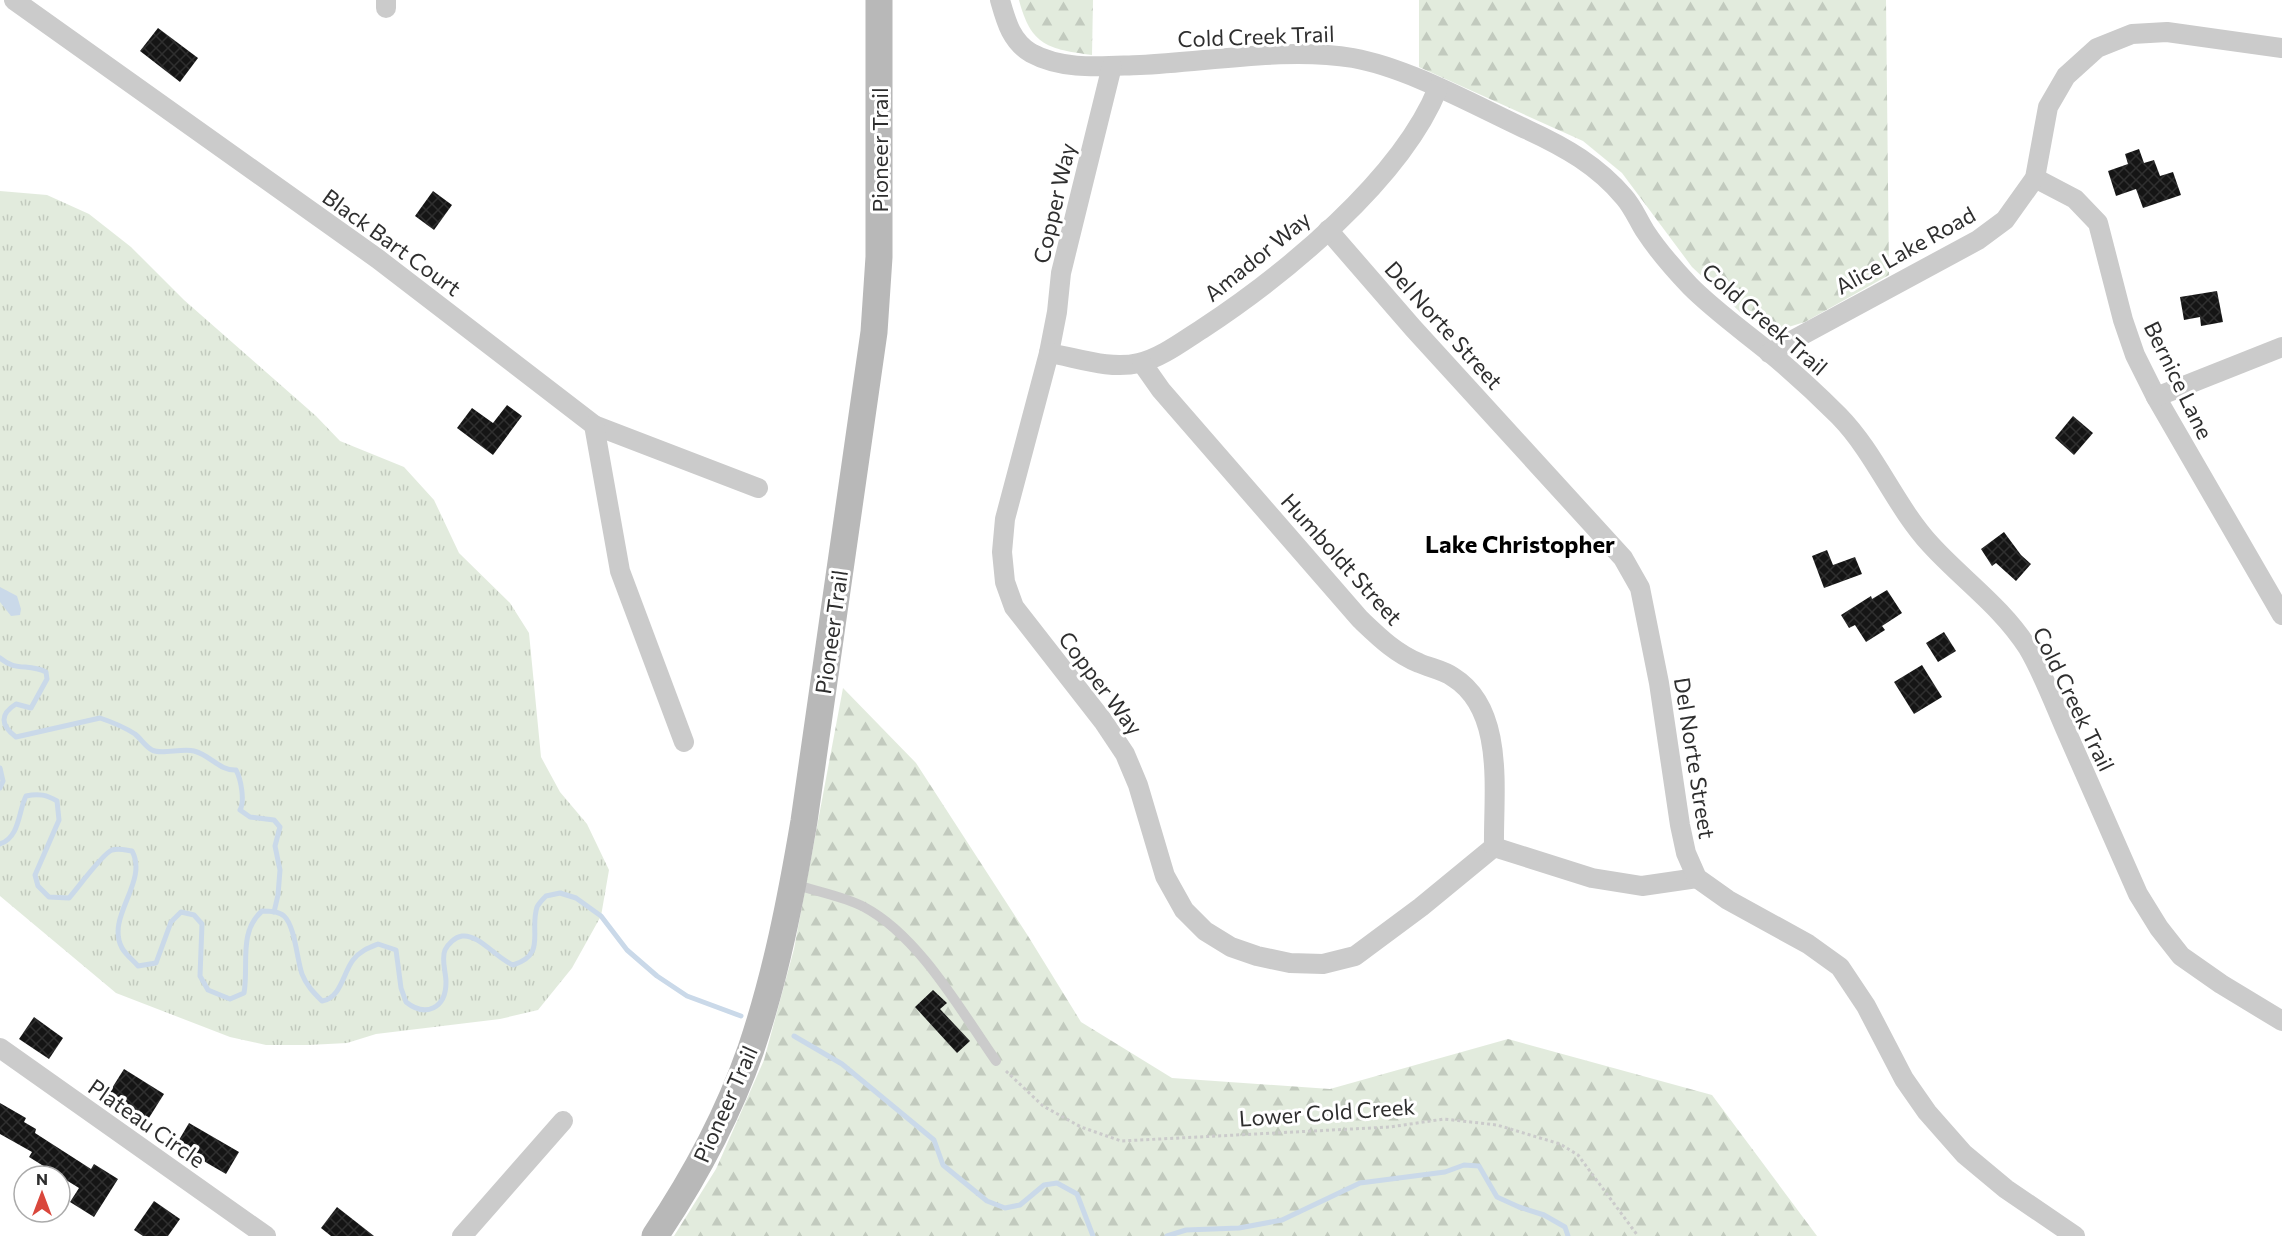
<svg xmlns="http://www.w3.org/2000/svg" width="2282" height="1236" font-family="Commissioner,sans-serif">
	<defs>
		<pattern id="grass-tufts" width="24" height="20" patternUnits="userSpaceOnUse" patternTransform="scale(1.5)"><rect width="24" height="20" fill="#e2ebdd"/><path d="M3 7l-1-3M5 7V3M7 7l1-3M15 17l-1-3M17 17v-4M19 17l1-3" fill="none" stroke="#c2cabe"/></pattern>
		<pattern id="forest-firs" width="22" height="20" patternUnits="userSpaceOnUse" patternTransform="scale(1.5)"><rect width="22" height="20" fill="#e2ebdd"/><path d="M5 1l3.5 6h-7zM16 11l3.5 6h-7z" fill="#c2cabe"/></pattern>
		<pattern id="building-cross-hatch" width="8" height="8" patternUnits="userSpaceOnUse" patternTransform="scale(1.5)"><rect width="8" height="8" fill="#151515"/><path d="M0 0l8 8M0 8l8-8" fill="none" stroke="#2f2f2f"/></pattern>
	</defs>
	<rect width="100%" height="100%" fill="#fff"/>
	<polygon fill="url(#grass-tufts)" points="0,191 47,195 89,214 131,247 184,300 316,416 340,441 404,467 434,500 459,553 510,603 529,633 541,757 560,792 587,824 609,870 601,916 572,968 538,1010 500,1019 376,1034 347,1043 309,1045 266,1045 230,1037 116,993 0,896"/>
	<g fill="url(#forest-firs)">
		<path d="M1019,0H1093L1092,55C1048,49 1031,46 1019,0Z"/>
		<polygon points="1419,0 1886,0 1889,275 1805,322 1785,328 1770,328 1741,313 1692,267 1622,173 1583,141 1419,67"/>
		<polygon points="843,688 916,763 1028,936 1081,1022 1172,1078 1330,1089 1508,1039 1712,1095 1817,1236 674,1236 716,1169 764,1060 794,949"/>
	</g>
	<polygon fill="#cad9e9" points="0,587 17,596 21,609 20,615 11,616 0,602"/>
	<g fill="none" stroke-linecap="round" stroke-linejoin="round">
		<g stroke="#cad9e9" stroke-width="5">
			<path d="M0,658C16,672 28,663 46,672L47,679L31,708L16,704C0,714 0,725 16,737L100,718C112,722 124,727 135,734C141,739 146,747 152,750C161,755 182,748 194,751C210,755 220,771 236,770C241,779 245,801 240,810L250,817L274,820L280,827L275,846L280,870L278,895L274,912"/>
			<polyline points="0,768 3,781 0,788"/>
			<path d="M0,844C20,837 18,812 26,796C39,793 47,795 57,801L59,820L35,875L38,886L49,897L69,898C78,888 102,854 112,850C119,848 125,850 132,851C149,882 105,917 122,948C126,955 133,960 138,966L156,963L171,922L181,912L194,915L202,924L200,976L208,990L230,999L244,993C249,966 238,932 262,911C269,911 279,911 284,916C295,926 297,960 302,974C306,985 314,993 322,1001C341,998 343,973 353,960C360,951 368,948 378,944L396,950L401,988L406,1002C426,1018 446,1008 446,982C446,973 441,959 445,950C448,944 455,937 462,936C479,934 496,958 513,965C547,954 529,932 537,907C539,903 543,899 546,896L560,893L576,898L601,916L627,950L657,976L687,996L741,1016"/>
			<polyline points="794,1036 842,1064 934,1140 943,1165 987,1201 1005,1208 1020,1205 1044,1185 1057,1183 1077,1194 1093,1236"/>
			<polyline points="1167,1236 1186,1230 1239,1228 1282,1220 1360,1183 1445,1172 1464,1165 1479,1166 1497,1197 1519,1207 1544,1215 1565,1227 1568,1236"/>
		</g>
	</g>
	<g fill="url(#building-cross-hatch)">
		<polygon points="158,28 198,58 180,82 140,51"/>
		<polygon points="2139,149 2144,163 2154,160 2160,176 2173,172 2181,195 2143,208 2136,189 2116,196 2108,171 2128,164 2125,154"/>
		<polygon points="433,191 452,205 434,230 415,216"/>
		<polygon points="2217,291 2223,322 2201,326 2200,317 2184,320 2180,297"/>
		<polygon points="507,405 522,416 493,455 457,428 472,408 493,423"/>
		<polygon points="2073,416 2093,433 2074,455 2055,438"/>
		<polygon points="2004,532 2021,555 2031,564 2016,581 1996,563 1992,566 1981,549"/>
		<polygon points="1827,550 1833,565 1855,557 1862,574 1824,588 1812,556"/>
		<polygon points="1887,590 1902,613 1882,626 1885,630 1866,642 1855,625 1849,628 1841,615 1871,596 1872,599"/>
		<polygon points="1944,632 1956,651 1938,662 1926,643"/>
		<polygon points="1922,665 1942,697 1914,714 1894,682"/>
		<polygon points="933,990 947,1003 940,1009 970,1041 957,1053 915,1007"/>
		<polygon points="34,1017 63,1038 49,1059 19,1039"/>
		<polygon points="124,1069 164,1094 147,1121 107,1096"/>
		<polygon points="0,1103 26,1118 24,1122 36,1129 35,1133 91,1169 94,1164 118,1179 94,1217 70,1202 79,1188 29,1157 32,1152 0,1134"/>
		<polygon points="189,1123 239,1152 226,1174 176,1145"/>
		<polygon points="154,1201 180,1219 168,1236 143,1236 134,1230"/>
		<polygon points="337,1207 374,1236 331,1236 321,1228"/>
	</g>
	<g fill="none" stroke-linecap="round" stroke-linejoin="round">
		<polyline stroke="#cbcbcb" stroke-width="3" stroke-dasharray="3 3" stroke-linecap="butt" points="1006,1071 1043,1106 1081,1127 1121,1141 1390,1127 1444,1119 1497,1125 1560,1144 1578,1155 1638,1236"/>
		<path stroke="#cbcbcb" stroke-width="10" d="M794,884C814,891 846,897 864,907C919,936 961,1011 996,1061"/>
		<g stroke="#cbcbcb" stroke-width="20">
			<polyline points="14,0 378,259 594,425 758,488"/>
			<polyline points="386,0 386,8"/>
			<path d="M1000,0C1006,21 1011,41 1031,53C1064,71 1104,66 1140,65C1207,62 1286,47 1353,58C1409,68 1476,106 1528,130C1565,147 1598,166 1624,197C1633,207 1638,220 1645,231C1658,251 1674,269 1690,286C1715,311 1742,330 1769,352C1793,372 1817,394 1839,416C1876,454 1895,506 1931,545C1963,580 2002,607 2028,648C2044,675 2055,706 2068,735C2091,788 2115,841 2138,894L2159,928L2181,956L2221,984L2282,1021"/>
			<polyline points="1112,66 1061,273 1057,312 1049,353 1005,519 1002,552 1005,582 1014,607 1103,721 1125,754 1138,785 1165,876 1184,910 1205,931 1231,947 1257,956 1290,963 1323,964 1355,956 1421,907 1494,847 1592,878 1642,886 1697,878"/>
			<polyline points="2035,178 2075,199 2098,223 2123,320 2135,355 2156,397 2282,615"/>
			<polyline points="1328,230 1413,328 1623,558 1640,588 1659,683 1680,825 1686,853 1697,878 1728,900 1808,944 1840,967 1866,1006 1904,1079 1927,1112 1964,1154 2006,1189 2075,1236"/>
			<path d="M1049,353C1078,358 1110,370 1139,363C1161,358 1183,341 1202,329C1284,275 1401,180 1438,88"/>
			<polyline points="1769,353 1978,240 2005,220 2035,178 2048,107 2066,76 2097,48 2132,34 2167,32 2282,48"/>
			<path d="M1142,363L1161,390L1360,619C1379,637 1395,653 1419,663C1430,668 1443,670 1453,677C1506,710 1493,793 1494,847"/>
			<polyline points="2156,397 2282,347"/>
			<polyline points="594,425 620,571 684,742"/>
			<polyline points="0,1048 266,1236"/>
			<polyline points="462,1236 563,1121"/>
		</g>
		<path stroke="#b8b8b8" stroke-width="27" d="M655,1236C694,1178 728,1115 751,1049C776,975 791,898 804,821L874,332L879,257V0"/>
	</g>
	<g text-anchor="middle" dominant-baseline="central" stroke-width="6" stroke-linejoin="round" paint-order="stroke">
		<g font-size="22" fill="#2e2e2e" stroke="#fff">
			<text transform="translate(1256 36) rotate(-2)">Cold Creek Trail</text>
			<text transform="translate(879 150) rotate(-90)">Pioneer Trail</text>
			<text transform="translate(1054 203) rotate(-77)">Copper Way</text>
			<text transform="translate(392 242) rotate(36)">Black Bart Court</text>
			<text transform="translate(1905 250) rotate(-29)">Alice Lake Road</text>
			<text transform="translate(1257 256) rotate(-39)">Amador Way</text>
			<text transform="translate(1765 319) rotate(41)">Cold Creek Trail</text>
			<text transform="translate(1444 325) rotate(48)">Del Norte Street</text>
			<text transform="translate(2179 380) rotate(64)">Bernice Lane</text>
			<text transform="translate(1342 559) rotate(48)">Humboldt Street</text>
			<text transform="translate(831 632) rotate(-82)">Pioneer Trail</text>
			<text transform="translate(1101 683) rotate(53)">Copper Way</text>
			<text transform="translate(2074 699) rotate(64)">Cold Creek Trail</text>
			<text transform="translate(1695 758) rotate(81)">Del Norte Street</text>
			<text transform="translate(725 1104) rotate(-66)">Pioneer Trail</text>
			<text transform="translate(1327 1112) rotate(-4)">Lower Cold Creek</text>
			<text transform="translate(147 1123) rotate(35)">Plateau Circle</text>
		</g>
		<g font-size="24" font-weight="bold" fill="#000" stroke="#fff">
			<text x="1520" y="543">Lake Christopher</text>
		</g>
	</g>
	<g transform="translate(42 1194)"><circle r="28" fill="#ffffff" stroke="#ababab" stroke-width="1.5"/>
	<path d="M0-4.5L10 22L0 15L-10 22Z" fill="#d9473c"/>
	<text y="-9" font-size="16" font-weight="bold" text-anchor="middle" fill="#2e2e2e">N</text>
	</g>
</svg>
